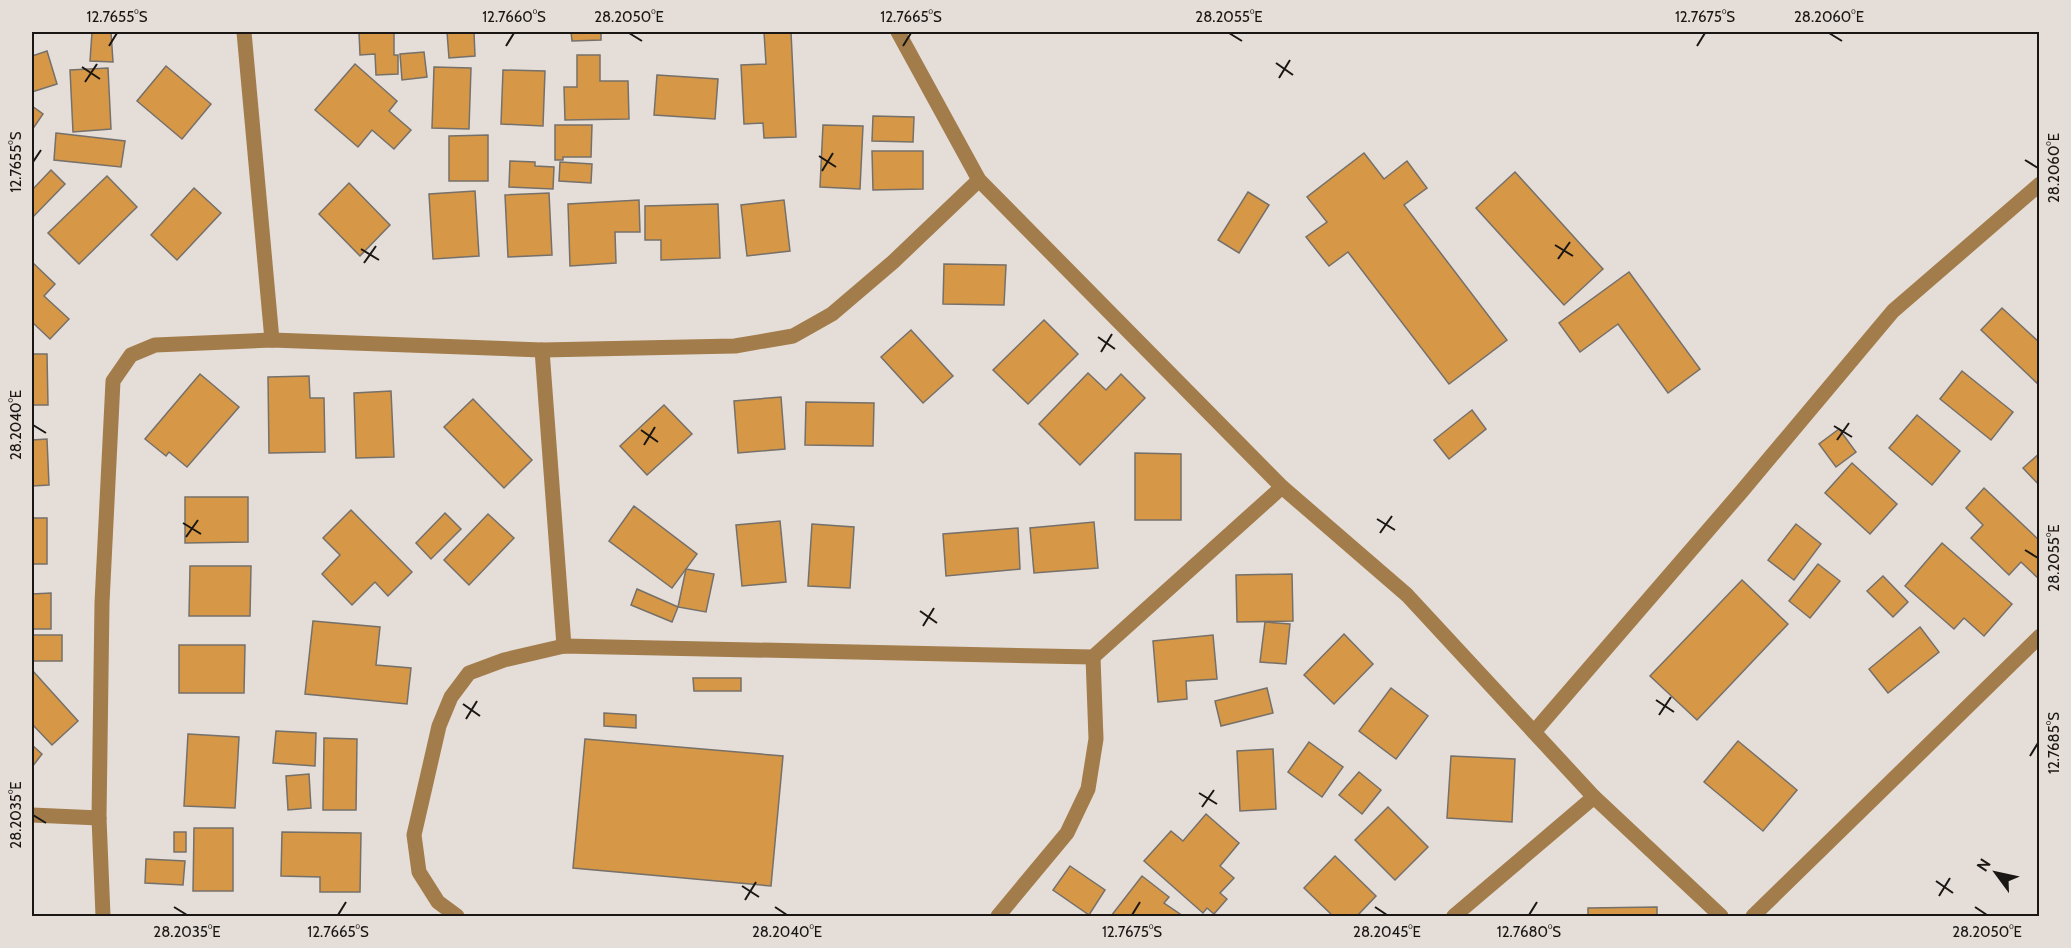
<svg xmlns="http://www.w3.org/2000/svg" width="2071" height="948" font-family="Cabin,sans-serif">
	<rect width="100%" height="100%" fill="#e5ddd7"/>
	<g fill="#d69846" stroke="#76706a" stroke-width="1.5">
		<polygon points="92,32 111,32 113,62 90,61"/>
		<polygon points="359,32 394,32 394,55 398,55 398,74 376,75 375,54 360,55"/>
		<polygon points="447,32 474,32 475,56 449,58"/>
		<polygon points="571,32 601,32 601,40 572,41"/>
		<polygon points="764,32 791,32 796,137 764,138 763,123 744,124 741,65 766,64"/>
		<polygon points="47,51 57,84 32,92 32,56"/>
		<polygon points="424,52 427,77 402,80 400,54"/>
		<polygon points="577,55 600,55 600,81 628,81 629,119 565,120 564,87 577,87"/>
		<polygon points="355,64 397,101 389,111 411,130 394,149 372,130 358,147 315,110"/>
		<polygon points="166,66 211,104 182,139 137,101"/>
		<polygon points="434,67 471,68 469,129 432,128"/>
		<polygon points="108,68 111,129 73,132 70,70"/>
		<polygon points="503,70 545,71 543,126 501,124"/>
		<polygon points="657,75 718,79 715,119 654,115"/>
		<polygon points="32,106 43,114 32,130"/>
		<polygon points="873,116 914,117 913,142 872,141"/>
		<polygon points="555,125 592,125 591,157 563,157 563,160 555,160"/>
		<polygon points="823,125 863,126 860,189 820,187"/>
		<polygon points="56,133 125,141 121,167 54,160"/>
		<polygon points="488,135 488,181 449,181 449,136"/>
		<polygon points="872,151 923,151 923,189 873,190"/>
		<polygon points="1364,153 1384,179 1407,161 1427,188 1404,205 1507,340 1449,384 1348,252 1329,266 1306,237 1327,222 1307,197"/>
		<polygon points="510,161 535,162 535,166 554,167 553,189 509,187"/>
		<polygon points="560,162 592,164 591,183 559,181"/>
		<polygon points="51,170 65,184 32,218 32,190"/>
		<polygon points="1515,172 1603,269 1564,305 1476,208"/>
		<polygon points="107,176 137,207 79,264 48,233"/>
		<polygon points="349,183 390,225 360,256 319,214"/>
		<polygon points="194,188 221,213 177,260 151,235"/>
		<polygon points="475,191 479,256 433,259 429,194"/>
		<polygon points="1248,192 1269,205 1239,253 1218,240"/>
		<polygon points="549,193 552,255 508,257 505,195"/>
		<polygon points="639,200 640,232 615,232 616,263 570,266 568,204"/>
		<polygon points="784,200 790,251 747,256 741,205"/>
		<polygon points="718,204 720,258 661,260 661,240 645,240 645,206"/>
		<polygon points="32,262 55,284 44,296 69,319 50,339 32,322"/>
		<polygon points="944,264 1006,265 1004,305 943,304"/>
		<polygon points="1629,272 1700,369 1668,393 1618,324 1580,352 1559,323"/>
		<polygon points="2002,308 2040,343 2040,386 1981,330"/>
		<polygon points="1044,320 1078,354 1028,404 993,370"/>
		<polygon points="911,330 953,376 923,403 881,357"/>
		<polygon points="32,354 47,354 48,405 32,405"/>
		<polygon points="1962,371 2013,412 1991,440 1940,399"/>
		<polygon points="1088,373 1106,390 1121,374 1145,398 1080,465 1039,424"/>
		<polygon points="200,374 239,407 187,467 169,452 166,456 145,439"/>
		<polygon points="309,376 310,398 324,398 325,452 269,453 268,377"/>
		<polygon points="391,391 394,457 356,458 354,393"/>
		<polygon points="781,397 785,449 738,453 734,401"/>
		<polygon points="473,399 532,460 504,488 444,427"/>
		<polygon points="806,402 874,403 873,446 805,445"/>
		<polygon points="664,405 692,434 647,475 620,446"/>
		<polygon points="1472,410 1486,429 1449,459 1434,440"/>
		<polygon points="1917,415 1960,451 1932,485 1889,448"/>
		<polygon points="1839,429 1856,452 1836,467 1819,444"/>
		<polygon points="47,439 49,485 32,486 32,440"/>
		<polygon points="1135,453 1181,454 1181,520 1135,520"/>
		<polygon points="2040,453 2040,486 2023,468"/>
		<polygon points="1852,463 1897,504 1870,534 1825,493"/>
		<polygon points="1984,488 2040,541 2040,580 2021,562 2009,575 1971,538 1983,525 1966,508"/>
		<polygon points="185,497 248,497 248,542 185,543"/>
		<polygon points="634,506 697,554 672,588 609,541"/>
		<polygon points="351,510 412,572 388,596 375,582 352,605 322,574 340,555 323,538"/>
		<polygon points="445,513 461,529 431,559 416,543"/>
		<polygon points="488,514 514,538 469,585 444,560"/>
		<rect x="32" y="518" width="15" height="46"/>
		<polygon points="780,521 786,582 742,586 736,525"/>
		<polygon points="1094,522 1098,568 1034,573 1030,528"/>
		<polygon points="812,524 854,527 850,588 808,586"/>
		<polygon points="1796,524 1821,544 1794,580 1768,560"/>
		<polygon points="1018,528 1020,569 946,576 943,534"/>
		<polygon points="1942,543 2012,604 1984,636 1964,618 1954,629 1905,586"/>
		<polygon points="1818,564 1840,581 1810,618 1789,601"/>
		<polygon points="190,566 251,566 250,616 189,616"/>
		<polygon points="686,569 714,574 706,612 678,607"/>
		<polygon points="1292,574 1293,621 1237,622 1236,575"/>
		<polygon points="1883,576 1908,602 1893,617 1867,591"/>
		<polygon points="1742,580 1788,624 1697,720 1650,676"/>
		<polygon points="637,589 678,607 672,622 631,605"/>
		<polygon points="51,593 51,629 32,629 32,594"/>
		<polygon points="313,621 380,627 376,665 411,668 407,704 305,694"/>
		<polygon points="1265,622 1290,624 1286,664 1260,662"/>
		<polygon points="1920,627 1939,652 1888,693 1869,669"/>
		<polygon points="1344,634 1373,664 1334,704 1304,675"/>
		<rect x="32" y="635" width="30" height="26"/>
		<polygon points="1213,635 1217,679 1186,681 1187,699 1158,702 1153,641"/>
		<polygon points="179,645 245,645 244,693 179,693"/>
		<polygon points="32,670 78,721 52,745 32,724"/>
		<polygon points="693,678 741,678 741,691 694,691"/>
		<polygon points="1267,688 1273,713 1221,726 1215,701"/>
		<polygon points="1391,688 1428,716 1396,759 1359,731"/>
		<polygon points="604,713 636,715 636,728 604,726"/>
		<polygon points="276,731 316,733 315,766 273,763"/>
		<polygon points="188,734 239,737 235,808 184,806"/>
		<polygon points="324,738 357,739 356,810 323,810"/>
		<polygon points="585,739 783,756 771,886 573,868"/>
		<polygon points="1738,741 1797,790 1763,831 1704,782"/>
		<polygon points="1309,742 1343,767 1322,797 1288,772"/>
		<polygon points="32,745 42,754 32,767"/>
		<polygon points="1273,749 1276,809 1240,811 1237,751"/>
		<polygon points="1451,756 1515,759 1512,822 1447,818"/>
		<polygon points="1359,772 1381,790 1362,814 1339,795"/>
		<polygon points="309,774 311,808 288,810 286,776"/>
		<polygon points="1388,807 1428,847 1395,880 1355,840"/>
		<polygon points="1206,814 1239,843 1220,866 1234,878 1220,893 1227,899 1214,914 1207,908 1203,913 1144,861 1171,831 1183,841"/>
		<polygon points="194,828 233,828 233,891 193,891"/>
		<rect x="174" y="832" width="12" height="20"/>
		<polygon points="282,832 361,833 360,892 320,892 320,877 281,876"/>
		<polygon points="1335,856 1376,896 1357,916 1333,916 1304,888"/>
		<polygon points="146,859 185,861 183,885 145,883"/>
		<polygon points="1070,866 1105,890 1089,915 1053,890"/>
		<polygon points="1142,876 1169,897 1164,903 1183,916 1111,916"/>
		<polygon points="1657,907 1657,916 1588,916 1588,908"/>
	</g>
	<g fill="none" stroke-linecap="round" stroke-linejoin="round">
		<g stroke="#a27c4a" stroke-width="15">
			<polyline points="244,32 272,340"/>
			<polyline points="898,32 979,180 1282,487 1407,595 1594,797 1721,916"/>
			<polyline points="542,350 564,646"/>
			<polyline points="1534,732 1742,491 1893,311 2040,184"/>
			<polyline points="32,815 99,818"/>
			<polyline points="103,916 99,818 102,603 113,381 131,355 155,345 272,340 542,350 735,346 793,336 832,314 893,262 979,180"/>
			<polyline points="457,916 438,902 419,872 414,835 439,726 451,697 469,673 504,660 564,646 1093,657 1282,487"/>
			<polyline points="998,916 1067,833 1088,789 1096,739 1093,657"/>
			<polyline points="1454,916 1594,797"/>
			<polyline points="1753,916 2040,636"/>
		</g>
	</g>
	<path fill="none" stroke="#191614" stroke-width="2" d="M629,33L642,41M1229,33L1242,41M1829,33L1842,41M109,46L117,33M506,46L514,33M903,46L911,33M1697,46L1705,33M1276,63L1293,75M82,67L100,79M1279,78L1290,60M85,82L97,64M819,156L836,167M2025,160L2038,168M33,162L41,150M822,171L833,153M1555,245L1573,256M361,249L379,260M1558,259L1570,242M364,263L376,246M1098,337L1115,349M1101,352L1112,334M33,425L46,433M1834,426L1852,437M641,430L658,442M1837,440L1849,423M644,445L655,427M1377,519L1395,530M183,523L201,534M1380,533L1392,516M186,537L198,520M2025,550L2038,558M920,611L937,623M923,626L934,608M1656,700L1674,712M463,704L480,716M1659,715L1671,697M466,719L477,701M2030,756L2038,743M1199,793L1217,804M1202,807L1214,790M33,815L46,823M1936,881L1953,893M742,886L759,897M1939,896L1950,878M745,900L756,882M174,907L187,915M775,907L787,915M1375,907L1387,915M1975,907L1987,915M338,915L346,902M1132,915L1140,902M1529,915L1537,902"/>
	<rect width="2071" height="948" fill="none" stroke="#e5ddd7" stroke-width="66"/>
	<g transform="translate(1996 873) rotate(303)" stroke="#e5ddd7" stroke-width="4.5" paint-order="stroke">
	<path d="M0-4.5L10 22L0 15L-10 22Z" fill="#191614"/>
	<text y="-9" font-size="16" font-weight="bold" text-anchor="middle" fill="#191614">N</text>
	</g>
	<rect x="33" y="33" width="2005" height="882" fill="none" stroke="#191614" stroke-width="2"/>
	<g font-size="15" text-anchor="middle" fill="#191614">
		<text x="117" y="22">12.7655°S</text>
		<text x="514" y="22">12.7660°S</text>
		<text x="629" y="22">28.2050°E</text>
		<text x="911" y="22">12.7665°S</text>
		<text x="1229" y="22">28.2055°E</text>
		<text x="1705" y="22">12.7675°S</text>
		<text x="1829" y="22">28.2060°E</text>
		<text transform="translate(16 162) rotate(-90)" y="5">12.7655°S</text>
		<text transform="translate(2054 168) rotate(-90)" y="5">28.2060°E</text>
		<text transform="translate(16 425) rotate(-90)" y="5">28.2040°E</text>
		<text transform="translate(2054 558) rotate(-90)" y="5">28.2055°E</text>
		<text transform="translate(2054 743) rotate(-90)" y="5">12.7685°S</text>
		<text transform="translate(16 815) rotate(-90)" y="5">28.2035°E</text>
		<text x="187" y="937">28.2035°E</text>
		<text x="338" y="937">12.7665°S</text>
		<text x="787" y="937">28.2040°E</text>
		<text x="1132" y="937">12.7675°S</text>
		<text x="1387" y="937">28.2045°E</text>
		<text x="1529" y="937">12.7680°S</text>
		<text x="1987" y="937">28.2050°E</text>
	</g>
</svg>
